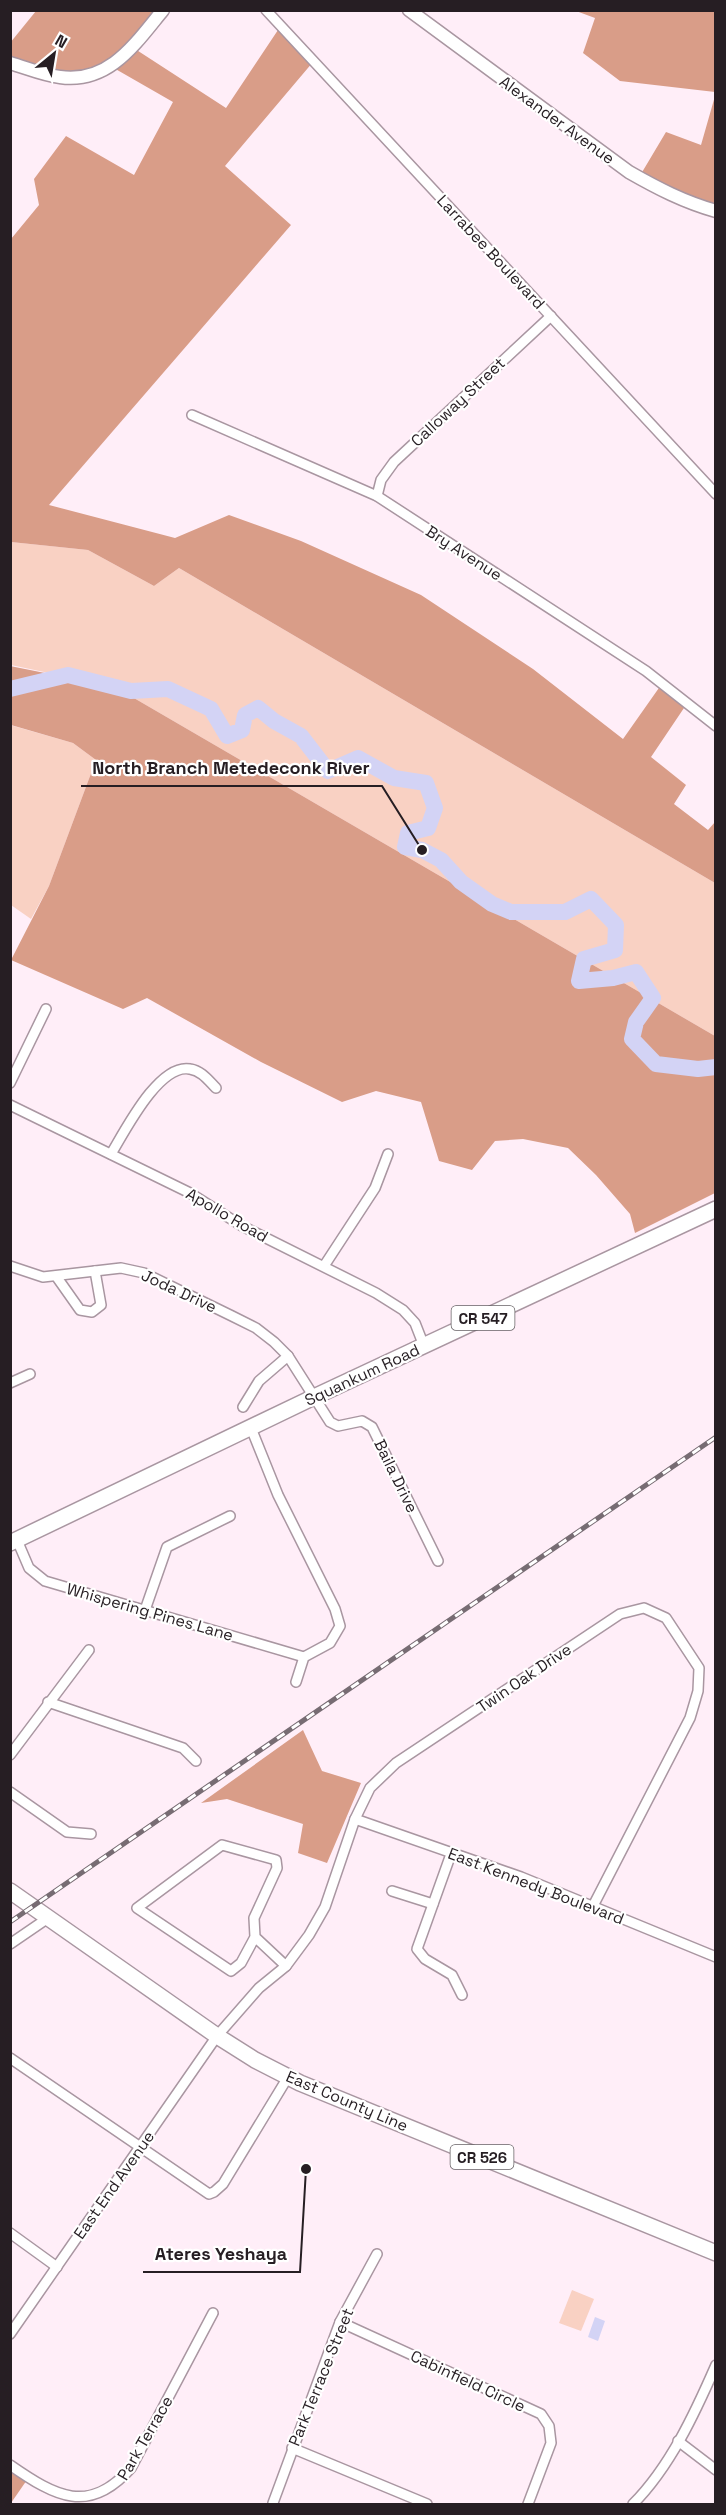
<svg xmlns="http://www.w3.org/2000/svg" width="726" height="2515" font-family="'Space Grotesk',sans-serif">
	<rect width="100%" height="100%" fill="#ffeef8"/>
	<g fill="#f9d1c3">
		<polygon points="11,542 88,550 154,586 179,568 715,883 715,1036 115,687 11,665"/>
		<polygon points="10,725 73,743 96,760 49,886 31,919 11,905"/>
		<polygon points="572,2290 594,2299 581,2331 559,2323"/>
	</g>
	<g fill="#d99d88">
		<polygon points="36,11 161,11 132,47 226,108 280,27 313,62 225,166 291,225 49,505 175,538 229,515 301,541 421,595 533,669 623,739 661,685 684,708 651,757 686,785 674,804 708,830 715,822 715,883 179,568 154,586 88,550 11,542 11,239 39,205 34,179 66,136 134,175 173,102 112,67 65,80 11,64 10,43"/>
		<polygon points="576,11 715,11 715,92 620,81 583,53 595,18"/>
		<polygon points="715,96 715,214 638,179 666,132 701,145"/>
		<polygon points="10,666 115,687 715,1036 715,1193 635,1233 630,1214 596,1175 568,1148 523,1139 495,1141 472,1170 439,1161 421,1102 376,1091 342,1102 261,1062 147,998 123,1009 11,960 49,886 96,760 73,743 11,725"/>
		<polygon points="303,1730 322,1771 361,1783 327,1863 298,1853 303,1824 227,1799 201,1803"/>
		<polygon points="11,2465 29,2477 11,2503"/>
	</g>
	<polygon fill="#d3d3f5" points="595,2317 605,2321 598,2341 588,2337"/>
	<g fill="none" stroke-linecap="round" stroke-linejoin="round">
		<polyline stroke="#d3d3f5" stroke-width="16" points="10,689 68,675 131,691 168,689 211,709 227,736 242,730 245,715 258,708 274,721 301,736 328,771 358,758 394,778 426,783 435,808 428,828 408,833 405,847 422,850 441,860 461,882 492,904 511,912 565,912 591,899 616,925 615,950 584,959 579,981 613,978 636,972 653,998 636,1022 632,1039 656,1064 698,1069 716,1067"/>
		<defs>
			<g id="minor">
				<polyline points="266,10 716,494"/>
				<polyline points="192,415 377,496 646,671 716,726"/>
				<polyline points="377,496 381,480 394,462 551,316"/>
				<polyline points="10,1083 46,1009"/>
				<polyline points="10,1105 190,1193 242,1226 376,1293 403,1310 415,1323 424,1346"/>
				<path d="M111,1154C125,1131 159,1063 190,1069C202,1071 208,1080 216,1088"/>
				<polyline points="10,1266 43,1277 121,1268 144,1273 232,1316 256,1328 274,1342 288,1356 330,1422 338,1426 362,1421 372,1427 438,1561"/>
				<polyline points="324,1266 375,1188 388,1154"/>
				<polyline points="56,1276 80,1310 92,1312 101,1305 95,1271"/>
				<polyline points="10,1383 30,1374"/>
				<polyline points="243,1407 259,1381 288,1356"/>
				<polyline points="251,1428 278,1495 335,1609 340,1626 330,1643 304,1657 296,1682"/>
				<polyline points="17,1540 29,1568 45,1581 304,1657"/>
				<polyline points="145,1610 167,1547 230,1516"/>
				<polyline points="48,1702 183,1748 196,1761"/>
				<polyline points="10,1755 89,1650"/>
				<polyline points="10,1792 67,1832 91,1834"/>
				<polyline points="355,1819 521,1877 716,1957"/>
				<polyline points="451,1854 417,1949 425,1959 452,1975 462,1995"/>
				<polyline points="392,1891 433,1904"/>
				<polyline points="255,1937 241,1963 231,1971 137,1908 222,1845 276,1860 277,1868 254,1918 255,1937 286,1966"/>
				<polyline points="10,1944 48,1918"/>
				<polyline points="10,2058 209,2194 214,2192 223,2184 288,2077"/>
				<polyline points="10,2233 57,2267"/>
				<polyline points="340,2322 541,2414 549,2426 551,2443 528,2504"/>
				<polyline points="10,2334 217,2036 259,1988 286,1966 309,1935 325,1907 355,1819 370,1788 396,1763 620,1614 644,1608 666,1618 699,1668 698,1691 690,1718 593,1906"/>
				<polyline points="678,2441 716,2470"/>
				<polyline points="292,2448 427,2504"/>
				<path d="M10,2465C56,2497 89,2515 131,2468L213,2313"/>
				<polyline points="273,2503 340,2322 377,2254"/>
				<path d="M633,2504C670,2467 695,2413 716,2365"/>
			</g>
			<g id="tertiary">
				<path d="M409,10L629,172C657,188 684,202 716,211"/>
				<path d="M10,63C27,68 43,75 60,77C109,84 135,44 163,10"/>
			</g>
			<g id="primary">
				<polyline points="10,1543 314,1397 716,1209"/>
				<polyline points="10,1891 217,2036 255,2060 300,2083 716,2253"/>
			</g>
		</defs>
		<use href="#minor" stroke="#a996a1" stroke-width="12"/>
		<use href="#tertiary" stroke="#a996a1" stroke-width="15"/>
		<use href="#primary" stroke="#a996a1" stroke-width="18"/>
		<use href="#minor" stroke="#fff" stroke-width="9"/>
		<use href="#tertiary" stroke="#fff" stroke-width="12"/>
		<use href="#primary" stroke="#fff" stroke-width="15"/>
		<defs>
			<polyline id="rail" points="10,1922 716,1437"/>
		</defs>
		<use href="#rail" stroke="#776c73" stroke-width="5"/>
		<use href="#rail" stroke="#fff" stroke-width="3" stroke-dasharray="9" stroke-linecap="butt"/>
	</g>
	<g text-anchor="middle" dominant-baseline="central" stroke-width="4.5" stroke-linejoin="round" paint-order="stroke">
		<g fill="#fff" stroke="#676265" stroke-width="1.5">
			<rect x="451.5" y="1306" width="63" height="24" rx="4.5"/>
			<rect x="450.5" y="2145" width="63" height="24" rx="4.5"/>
		</g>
		<g font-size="15" font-weight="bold" fill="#261e23">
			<text x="483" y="1318">CR 547</text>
			<text x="482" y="2157">CR 526</text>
		</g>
		<g font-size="16" fill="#261e23" stroke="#fff">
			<text transform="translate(557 120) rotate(36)">Alexander Avenue</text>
			<text transform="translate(491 252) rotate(47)">Larrabee Boulevard</text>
			<text transform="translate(458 402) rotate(-43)">Calloway Street</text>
			<text transform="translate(464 553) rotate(33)">Bry Avenue</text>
			<text transform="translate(227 1215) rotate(30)">Apollo Road</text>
			<text transform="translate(179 1291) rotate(25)">Joda Drive</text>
			<text transform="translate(362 1375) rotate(-25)">Squankum Road</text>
			<text transform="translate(396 1476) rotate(64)">Baila Drive</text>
			<text transform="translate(150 1612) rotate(16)">Whispering Pines Lane</text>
			<text transform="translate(524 1678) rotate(-34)">Twin Oak Drive</text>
			<text transform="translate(536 1886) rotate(21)">East Kennedy Boulevard</text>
			<text transform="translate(347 2101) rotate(23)">East County Line</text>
			<text transform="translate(114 2185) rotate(-55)">East End Avenue</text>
			<text transform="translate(321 2377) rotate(-68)">Park Terrace Street</text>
			<text transform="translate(468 2381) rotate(25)">Cabinfield Circle</text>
			<text transform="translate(145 2438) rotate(-60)">Park Terrace</text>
		</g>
	</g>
	<path fill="none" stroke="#261e23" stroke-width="2" d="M422 850L382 786H81M306 2169L300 2272H143"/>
	<g fill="#261e23" stroke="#fff" stroke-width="2">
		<circle cx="422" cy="850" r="6"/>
		<circle cx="306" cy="2169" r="6"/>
	</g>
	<g font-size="18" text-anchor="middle" font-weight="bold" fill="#261e23" stroke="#fff" stroke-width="4.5" stroke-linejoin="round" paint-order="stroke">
		<text x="231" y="774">North Branch Metedeconk River</text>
		<text x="221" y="2260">Ateres Yeshaya</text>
	</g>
	<rect width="726" height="2515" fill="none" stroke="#261e23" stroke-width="24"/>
	<g transform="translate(54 54) rotate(30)" stroke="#ffffff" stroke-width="4.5" paint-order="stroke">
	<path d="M0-4.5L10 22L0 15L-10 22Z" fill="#261e23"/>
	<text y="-9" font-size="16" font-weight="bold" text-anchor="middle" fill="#261e23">N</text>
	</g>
</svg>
